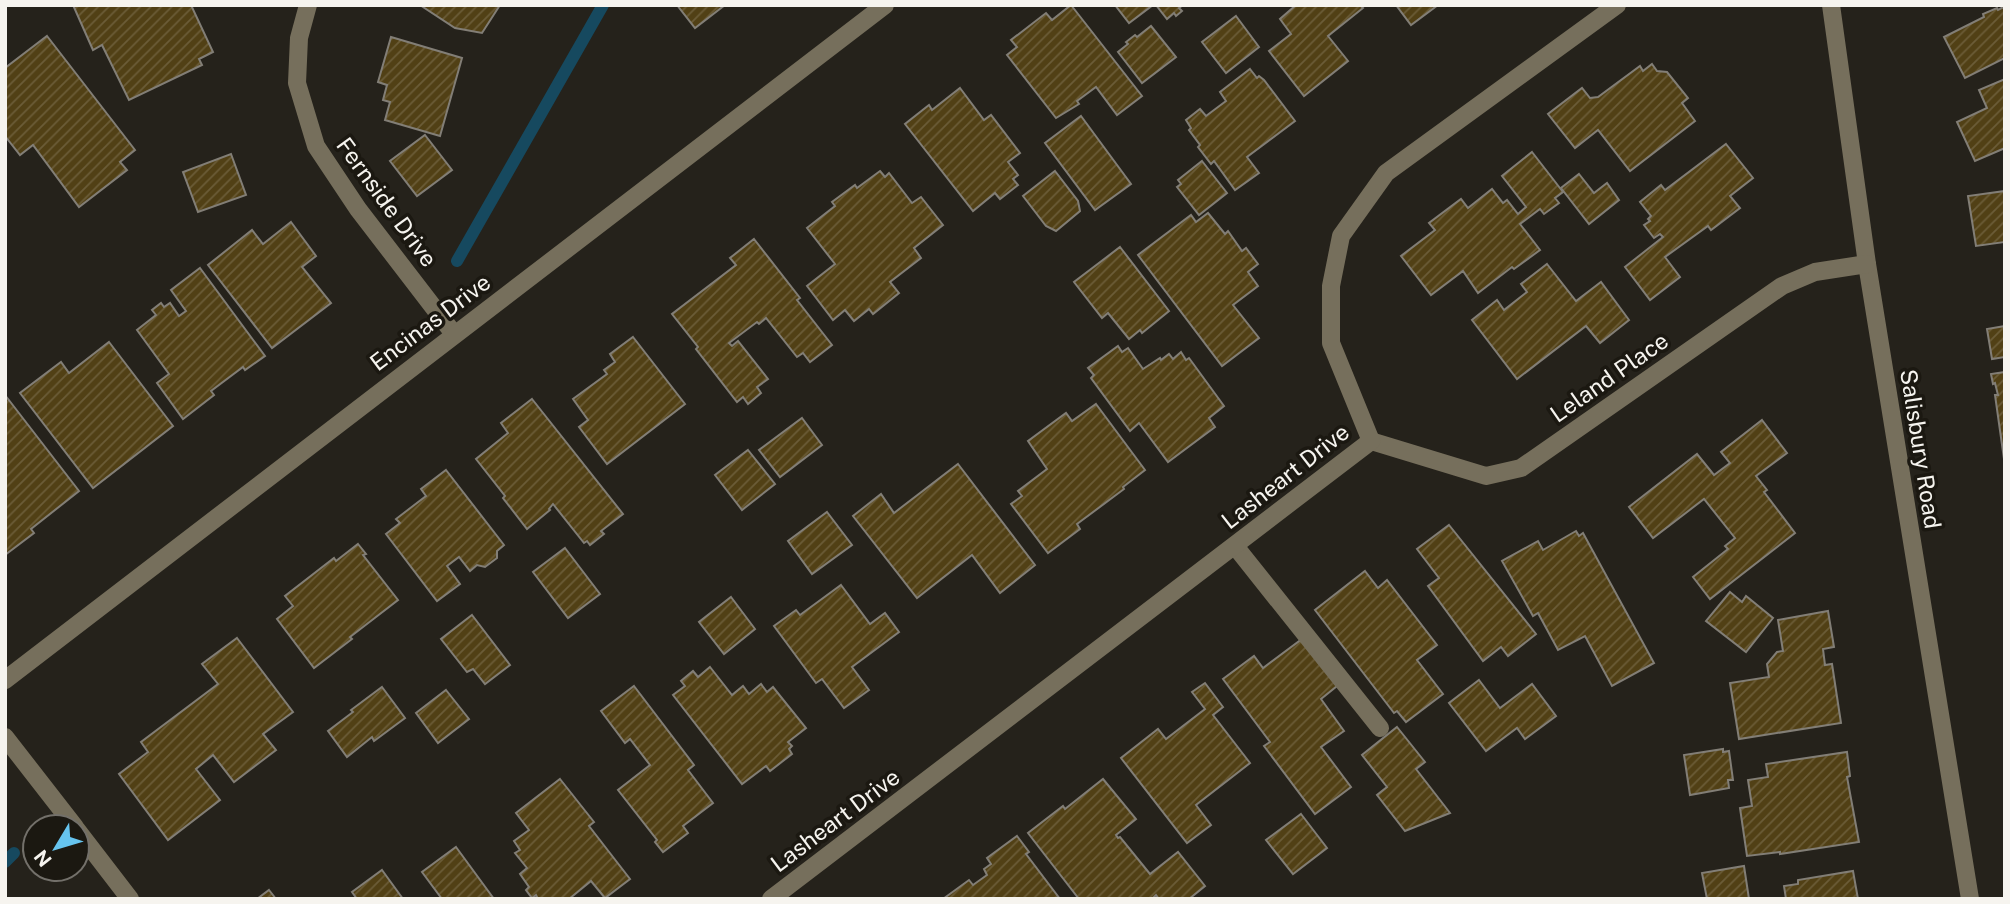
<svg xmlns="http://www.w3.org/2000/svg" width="2010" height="904" font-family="'Public Sans',sans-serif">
	<defs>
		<pattern id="building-hatch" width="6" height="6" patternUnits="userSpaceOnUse" patternTransform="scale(1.75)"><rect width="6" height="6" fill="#514015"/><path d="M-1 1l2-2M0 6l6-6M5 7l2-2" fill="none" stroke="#6b5c37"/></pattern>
	</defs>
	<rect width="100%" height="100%" fill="#25221b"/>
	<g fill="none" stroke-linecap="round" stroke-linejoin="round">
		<g stroke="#16495f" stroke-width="12">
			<polyline points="457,261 603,5"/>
			<polyline points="5,862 14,853"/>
		</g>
	</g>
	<g fill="url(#building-hatch)" stroke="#827e76" stroke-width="2">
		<polygon points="73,5 191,5 213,52 199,59 202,65 129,100 102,45 93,50"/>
		<polygon points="420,5 500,5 482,33 455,28"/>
		<polygon points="677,5 725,5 695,28"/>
		<polygon points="1071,5 1142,96 1117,115 1096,87 1077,101 1079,104 1056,118 1007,55 1017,47 1011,40 1046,13 1052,20"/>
		<polygon points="1115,5 1153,5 1129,23"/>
		<polygon points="1156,5 1183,5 1179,8 1182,11 1176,16 1174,13 1167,19"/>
		<polygon points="1296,5 1360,5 1363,8 1328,36 1348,61 1304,96 1269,51 1291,34 1280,19"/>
		<polygon points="1396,5 1438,5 1411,25"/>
		<polygon points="2001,5 2005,5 2005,58 1965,78 1944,37 1984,17 1983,14 1997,8 1998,10 2002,8"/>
		<polygon points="1236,16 1259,47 1226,73 1202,42"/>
		<polygon points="1151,26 1176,57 1142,83 1118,52 1128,44 1126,42 1135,35 1137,37"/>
		<polygon points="47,36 135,150 120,162 127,170 79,207 33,145 20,155 5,136 5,68"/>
		<polygon points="391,37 462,58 440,136 385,120 390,102 383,100 387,85 378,82"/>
		<polygon points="1652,64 1657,71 1667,72 1688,98 1682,103 1695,121 1630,171 1598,130 1575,148 1548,114 1582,88 1590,98 1598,97 1640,66 1643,71"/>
		<polygon points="1250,69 1257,78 1259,76 1264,80 1295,121 1247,157 1259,173 1235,190 1214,161 1211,164 1198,147 1200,145 1189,130 1191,128 1186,120 1200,109 1206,116 1226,101 1220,92"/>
		<polygon points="2005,79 2005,148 1975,161 1957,122 1987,108 1979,90"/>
		<polygon points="960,88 984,120 991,115 1020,153 1008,162 1018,175 1013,179 1018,185 1000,199 995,193 973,211 905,124 929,105 932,110"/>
		<polygon points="1081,116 1131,184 1095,210 1045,143"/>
		<polygon points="425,135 452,170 417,196 390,161"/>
		<polygon points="1726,144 1753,178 1730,196 1740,208 1711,230 1708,226 1665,257 1680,277 1650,300 1625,267 1663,237 1660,234 1654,238 1644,225 1650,221 1648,219 1651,216 1640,202 1661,185 1665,190"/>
		<polygon points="1532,152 1563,192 1555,198 1559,203 1544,214 1540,209 1520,224 1540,250 1514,269 1512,267 1478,293 1463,271 1431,295 1401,256 1435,230 1429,223 1461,199 1468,208 1492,189 1503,203 1507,200 1518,214 1526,207 1502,176"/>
		<polygon points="231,154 246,195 198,212 183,172"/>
		<polygon points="1202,161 1227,193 1199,215 1177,187 1181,184 1178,180"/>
		<polygon points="880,171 885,177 889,173 912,203 921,197 943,225 914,248 921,258 890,282 899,293 873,314 869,309 854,321 845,310 833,320 807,286 835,264 807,228 835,206 832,202 855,185 857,188"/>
		<polygon points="1055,171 1078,201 1080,211 1056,231 1046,226 1023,196"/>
		<polygon points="1579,174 1594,193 1607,183 1619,200 1589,224 1561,188"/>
		<polygon points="2005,191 2005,242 1976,246 1968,196"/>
		<polygon points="1208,213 1225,234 1228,231 1242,251 1246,248 1258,264 1248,272 1258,286 1233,305 1259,338 1222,366 1138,255 1191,215 1196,222"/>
		<polygon points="291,222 316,256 302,267 331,303 272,348 208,265 252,230 263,244"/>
		<polygon points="754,239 800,298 797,300 832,345 810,362 803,353 797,357 766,318 759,324 757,322 729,343 732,346 738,341 768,379 757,387 761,393 748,404 743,397 737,402 696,349 698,347 672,314 736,265 730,258"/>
		<polygon points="1120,247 1169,311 1142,333 1140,330 1129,339 1108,313 1102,318 1074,282"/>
		<polygon points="1547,264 1576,301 1601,282 1629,320 1600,343 1586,326 1517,379 1472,320 1497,300 1504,310 1527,292 1521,284"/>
		<polygon points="200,268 265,356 245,370 243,367 211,391 214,395 183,419 157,383 169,374 137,330 156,315 152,310 161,303 164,307 170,303 179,316 186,311 171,290"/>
		<polygon points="2005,326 2005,357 1992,359 1987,329"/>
		<polygon points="633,337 685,404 607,464 579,427 588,420 573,399 607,374 604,370 615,362 610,354"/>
		<polygon points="109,342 173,426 93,488 20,393 61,362 69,373"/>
		<polygon points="1118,346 1122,352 1128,348 1143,369 1160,358 1161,360 1169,354 1173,359 1181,352 1186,360 1189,358 1224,406 1209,418 1215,427 1168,462 1139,423 1130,431 1091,378 1094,375 1088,368"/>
		<polygon points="2005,372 2005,459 2004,459 1995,395 1998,395 1995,383 1993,384 1991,374"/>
		<polygon points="5,395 79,491 31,529 34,533 5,555"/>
		<polygon points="532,399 623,514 601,531 604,534 590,545 587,541 584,543 553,504 549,509 550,510 527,529 503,498 505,496 476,459 508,433 501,423"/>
		<polygon points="1096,404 1145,470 1123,487 1124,489 1077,524 1080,529 1048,553 1011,504 1022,496 1018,491 1047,469 1028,441 1066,413 1072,421"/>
		<polygon points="802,418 822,445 780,477 759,450"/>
		<polygon points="1762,420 1787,453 1756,476 1767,490 1764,492 1795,533 1710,599 1693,577 1728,549 1725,546 1735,538 1704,499 1653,538 1629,507 1697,454 1714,475 1730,463 1721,452"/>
		<polygon points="748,450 775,484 742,510 715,475"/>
		<polygon points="958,464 1035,565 1000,593 972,555 917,598 853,516 881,494 894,513"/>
		<polygon points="446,470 504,545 497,551 497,558 485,567 477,565 470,571 459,557 447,566 460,584 437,601 386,534 400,523 396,519 426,496 421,489"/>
		<polygon points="827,512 852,545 812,574 788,541"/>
		<polygon points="1449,525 1536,634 1508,656 1501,647 1483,661 1428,586 1439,578 1417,549"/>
		<polygon points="1576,531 1579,536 1583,533 1654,663 1612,686 1585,636 1558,650 1538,613 1533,616 1502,561 1538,541 1543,550"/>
		<polygon points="358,544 366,554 363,555 398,600 350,637 352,639 314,668 277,619 293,606 285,596 334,558 336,561"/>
		<polygon points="565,548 600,594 568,618 533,572"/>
		<polygon points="1365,571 1378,588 1387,580 1437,645 1417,660 1443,694 1406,722 1397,711 1394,713 1315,610"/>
		<polygon points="841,585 870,624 885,613 899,632 852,667 869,690 844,708 822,679 816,683 774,626 796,610 800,615"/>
		<polygon points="1730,592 1742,602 1746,596 1773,618 1746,652 1706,621"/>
		<polygon points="731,597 755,629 724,654 699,622"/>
		<polygon points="1828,611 1834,647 1823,649 1825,665 1832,664 1841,723 1739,739 1730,683 1769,677 1767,664 1777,652 1783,651 1778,620"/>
		<polygon points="472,615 510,665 485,684 473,669 467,672 441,639"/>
		<polygon points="237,638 293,712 263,734 276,750 234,782 213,755 196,769 220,800 168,840 119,774 148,752 141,742 218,684 202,664"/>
		<polygon points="1302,639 1337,686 1321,699 1344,731 1321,747 1351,787 1315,814 1264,746 1270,742 1223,679 1254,656 1263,668"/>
		<polygon points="710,667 732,695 743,686 749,694 761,684 767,692 773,687 806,728 788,742 792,746 789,749 792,754 770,771 766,766 742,784 673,695 685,686 681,681 693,671 698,677"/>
		<polygon points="1479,680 1500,708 1532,684 1556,716 1525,739 1517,728 1486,751 1449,703"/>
		<polygon points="1205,683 1223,707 1213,715 1250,763 1196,805 1211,825 1187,843 1121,758 1158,729 1166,739 1205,709 1192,692"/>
		<polygon points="634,686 694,765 688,770 713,803 683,826 688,833 663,852 655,842 657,840 618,790 650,765 630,739 625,743 601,711"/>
		<polygon points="382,687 405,718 374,741 372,737 347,757 328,731 353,712 351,710"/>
		<polygon points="446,690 469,719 438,743 416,713"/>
		<polygon points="1397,727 1425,762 1416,769 1450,813 1405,831 1377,795 1387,787 1362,755"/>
		<polygon points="1723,749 1723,752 1729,751 1733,780 1728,780 1729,788 1690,795 1684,755"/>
		<polygon points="1847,752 1850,776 1847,777 1859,842 1780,854 1780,852 1747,856 1740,808 1752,806 1748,780 1768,777 1766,764"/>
		<polygon points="560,779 594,822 589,826 630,879 605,898 591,881 569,899 538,899 536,895 532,898 526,890 529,887 520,874 527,868 515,853 520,850 514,841 529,830 516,813"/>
		<polygon points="1103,779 1136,819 1116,835 1118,838 1120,837 1150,874 1178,852 1205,886 1189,899 1159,899 1156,895 1152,899 1079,899 1028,833 1063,806 1065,809"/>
		<polygon points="1301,814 1327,848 1293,874 1266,840"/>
		<polygon points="1017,836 1029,852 1026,854 1060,899 943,899 969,880 973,885 987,875 984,869 991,864 987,858"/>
		<polygon points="456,847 494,899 442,899 422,872"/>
		<polygon points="1744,866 1749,899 1707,899 1702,873"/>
		<polygon points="382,870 403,899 357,899 352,892"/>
		<polygon points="1853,871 1858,899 1786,899 1784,886 1798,884 1798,880"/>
		<polygon points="269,890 276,899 257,899"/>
	</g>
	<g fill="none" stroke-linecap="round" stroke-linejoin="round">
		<g stroke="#766f5c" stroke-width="18">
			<polyline points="308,5 299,38 297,83 316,146 358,209 454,334"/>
			<polyline points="1831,5 1867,264 1970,899"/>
			<polyline points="1371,441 1486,476 1521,468 1782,286 1815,272 1867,264"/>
			<polyline points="1235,546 1380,728"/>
			<polyline points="5,680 885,5"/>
			<polyline points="5,737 75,827"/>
			<polyline points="77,830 130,899"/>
			<polyline points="771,899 1371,441 1331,343 1331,286 1341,236 1386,173 1617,5"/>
		</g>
	</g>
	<g text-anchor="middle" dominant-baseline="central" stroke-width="7" stroke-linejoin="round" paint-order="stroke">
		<g font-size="23" fill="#f6f4ef" stroke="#1b1811">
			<text transform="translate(387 202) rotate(54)">Fernside Drive</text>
			<text transform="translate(430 322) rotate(-37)">Encinas Drive</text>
			<text transform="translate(1609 377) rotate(-35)">Leland Place</text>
			<text transform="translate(1921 449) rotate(81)">Salisbury Road</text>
			<text transform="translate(1285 476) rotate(-38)">Lasheart Drive</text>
			<text transform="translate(835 820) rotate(-37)">Lasheart Drive</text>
		</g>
	</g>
	<rect width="2010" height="904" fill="none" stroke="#f6f4ef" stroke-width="14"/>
	<g transform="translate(56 848) rotate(232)"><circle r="33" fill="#1b1811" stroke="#73706a" stroke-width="2"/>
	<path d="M0-5L12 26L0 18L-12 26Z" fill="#66c4ef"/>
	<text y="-10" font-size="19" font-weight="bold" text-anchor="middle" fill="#f6f4ef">N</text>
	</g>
</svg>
